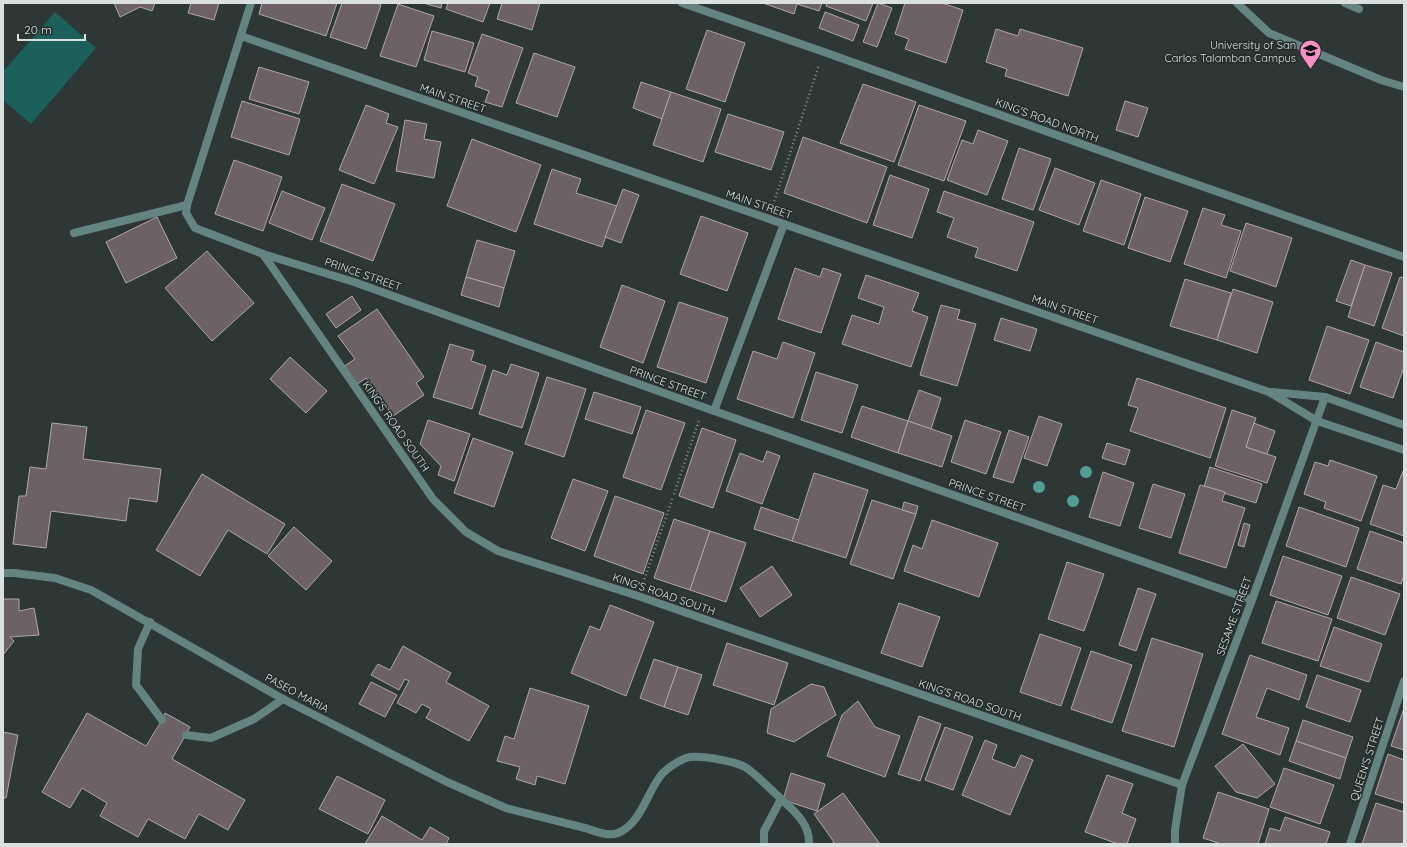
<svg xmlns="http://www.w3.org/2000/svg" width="1407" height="847" font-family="Quicksand,sans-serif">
	<rect width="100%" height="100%" fill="#2d3736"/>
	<polygon fill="#1c605b" points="55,12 96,48 31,124 3,100 3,72"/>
	<g fill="#6c6266" stroke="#b0a6aa">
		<polygon points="114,3 155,3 152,11 140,7 120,17"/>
		<polygon points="191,3 219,3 214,20 188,13"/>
		<polygon points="262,3 337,3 326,36 259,14"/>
		<polygon points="342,3 376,3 381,5 366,49 330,37"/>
		<polygon points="423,3 442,3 441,8"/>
		<polygon points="448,3 490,3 483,22 446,9"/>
		<polygon points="502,3 540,3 532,30 497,19"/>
		<polygon points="763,3 822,3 819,11 797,4 794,14"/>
		<polygon points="827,3 873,3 866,21 826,6"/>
		<polygon points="878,3 892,8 877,47 863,42"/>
		<polygon points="905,3 942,3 963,10 946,63 905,49 909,39 895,34"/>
		<polygon points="398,4 434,16 416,67 380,56"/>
		<polygon points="825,12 859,25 853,41 819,28"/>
		<polygon points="996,29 1018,36 1020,29 1083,48 1068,96 1005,76 1007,69 986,62"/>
		<polygon points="707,30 745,43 725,102 686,89"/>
		<polygon points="432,31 474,43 465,72 424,60"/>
		<polygon points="482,34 523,48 502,107 485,102 489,91 475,86 478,77 468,73"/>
		<polygon points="534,53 575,67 557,117 516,103"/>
		<polygon points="259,67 309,82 299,114 249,99"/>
		<polygon points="641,82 671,92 662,119 633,108"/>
		<polygon points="863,84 916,102 894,162 840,143"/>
		<polygon points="671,92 721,109 703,162 653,145"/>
		<polygon points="242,101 300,119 289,155 231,137"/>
		<polygon points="1125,101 1148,108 1138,137 1116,130"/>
		<polygon points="366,105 389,114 386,123 398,127 374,184 339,170"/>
		<polygon points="919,105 966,121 944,181 898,165"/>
		<polygon points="728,114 784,132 771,170 715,152"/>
		<polygon points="405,120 427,124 424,139 441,142 434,178 396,171"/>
		<polygon points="978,130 1008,141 987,195 947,180 962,140 973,144"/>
		<polygon points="803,137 887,167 867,223 784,193"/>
		<polygon points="472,139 541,165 516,232 447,206"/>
		<polygon points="1019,148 1051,159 1033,210 1002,199"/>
		<polygon points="234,160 282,177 263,231 215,214"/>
		<polygon points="1055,168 1095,183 1079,225 1039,210"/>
		<polygon points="552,169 581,179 576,193 617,206 602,247 534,224"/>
		<polygon points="890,175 929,189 912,238 873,225"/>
		<polygon points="1101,180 1141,194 1124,245 1083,231"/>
		<polygon points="342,184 395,204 373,261 320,241"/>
		<polygon points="623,189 639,195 621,243 605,237"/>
		<polygon points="282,191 325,208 312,240 269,223"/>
		<polygon points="944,191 1034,222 1017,271 975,257 978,248 947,237 954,218 937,212"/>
		<polygon points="1145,197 1188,211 1170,262 1128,248"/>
		<polygon points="1203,208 1225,215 1221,225 1241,231 1226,278 1184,264"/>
		<polygon points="701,216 748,233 727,291 680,274"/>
		<polygon points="157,217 177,258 126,283 106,242"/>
		<polygon points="1246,223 1292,238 1276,287 1230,271"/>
		<polygon points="477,240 515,251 504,288 466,277"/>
		<polygon points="207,251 254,303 212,341 165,288"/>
		<polygon points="1351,260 1365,265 1351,306 1336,301"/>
		<polygon points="1365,265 1392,273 1374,326 1348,317"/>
		<polygon points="795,268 820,277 823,268 841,274 821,333 778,319"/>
		<polygon points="866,275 919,293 912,311 928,317 911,367 842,344 852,315 879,324 884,307 858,298"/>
		<polygon points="466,277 504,288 499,307 461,295"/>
		<polygon points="1400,277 1404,278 1404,336 1382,328"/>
		<polygon points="1185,279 1231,293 1217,340 1170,326"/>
		<polygon points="622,285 665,301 643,363 600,347"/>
		<polygon points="1233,289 1273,302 1257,353 1217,340"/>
		<polygon points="352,296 361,310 336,328 326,314"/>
		<polygon points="679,302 728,318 706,383 657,367"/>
		<polygon points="941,305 960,310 957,319 976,324 957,386 920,375"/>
		<polygon points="377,309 424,377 416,383 424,395 393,416 366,378 356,385 343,367 355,359 338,336"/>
		<polygon points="1001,318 1037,329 1030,351 994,340"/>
		<polygon points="1327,326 1369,340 1350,394 1309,380"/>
		<polygon points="783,342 815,353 793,418 737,399 753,351 777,359"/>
		<polygon points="1376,342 1404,352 1404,367 1393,398 1360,387"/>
		<polygon points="450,344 474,351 471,361 486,366 472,409 433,397"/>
		<polygon points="290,357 327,391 306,413 270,379"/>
		<polygon points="511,364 539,373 522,428 479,414 493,370 507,375"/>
		<polygon points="816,372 858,385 842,433 801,420"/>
		<polygon points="547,377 586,389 564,457 525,444"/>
		<polygon points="1137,378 1226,408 1210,458 1130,431 1138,408 1128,405"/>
		<polygon points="919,390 941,398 931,429 908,421"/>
		<polygon points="594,392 641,407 632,434 585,419"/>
		<polygon points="862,406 908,421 898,453 851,437"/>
		<polygon points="646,410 685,423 661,490 623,477"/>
		<polygon points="1232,410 1256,418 1246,447 1276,457 1267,483 1215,466"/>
		<polygon points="1039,416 1062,424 1047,466 1024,458"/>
		<polygon points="428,420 470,434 454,481 438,475 441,466 420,444"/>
		<polygon points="965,420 1001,432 986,474 951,462"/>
		<polygon points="908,421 952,436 942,467 898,453"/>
		<polygon points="52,423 87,427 83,459 161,469 157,502 129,498 126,521 51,511 46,548 13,544 19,496 26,496 30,467 46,469"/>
		<polygon points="1254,423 1275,431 1267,454 1246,447"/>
		<polygon points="702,428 736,440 713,508 679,496"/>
		<polygon points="1009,430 1029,437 1013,483 993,477"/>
		<polygon points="473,438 513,452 494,507 454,493"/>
		<polygon points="1107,443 1130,450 1125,465 1102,458"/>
		<polygon points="767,451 780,456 762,504 726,491 740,453 763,462"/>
		<polygon points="1330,460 1377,476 1361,521 1324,508 1326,502 1304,494 1315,462 1328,466"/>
		<polygon points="1210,467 1262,484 1256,503 1204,487"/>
		<polygon points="1403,471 1404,472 1404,536 1370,524 1383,485 1396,489"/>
		<polygon points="1103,472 1134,483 1120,526 1089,517"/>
		<polygon points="814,473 868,490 846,558 792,541"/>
		<polygon points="202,474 285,524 267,554 228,530 200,576 156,550"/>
		<polygon points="573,479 608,491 585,551 551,538"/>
		<polygon points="1153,484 1185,494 1171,538 1139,528"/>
		<polygon points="1200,485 1225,492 1222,501 1245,508 1226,568 1179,553"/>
		<polygon points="615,496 664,513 643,574 594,556"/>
		<polygon points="872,500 916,514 893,579 850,564"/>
		<polygon points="904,502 918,506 916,514 902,510"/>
		<polygon points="761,507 799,520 792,541 754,529"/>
		<polygon points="1299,507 1359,528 1346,567 1286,546"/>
		<polygon points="674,519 710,531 690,590 654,578"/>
		<polygon points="932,520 998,543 979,597 904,571 913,545 922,549"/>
		<polygon points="1244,523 1250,525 1244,547 1238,545"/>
		<polygon points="294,527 332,561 306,590 268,556"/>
		<polygon points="710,531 746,543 726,602 690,590"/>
		<polygon points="1370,531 1404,543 1404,575 1401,584 1357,569"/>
		<polygon points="1283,556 1342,576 1328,615 1270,595"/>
		<polygon points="1067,562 1104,574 1084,631 1048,619"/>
		<polygon points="772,566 792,595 760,617 740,588"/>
		<polygon points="1351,577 1400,594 1385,635 1337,618"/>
		<polygon points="1138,588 1156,594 1136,651 1119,645"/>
		<polygon points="3,599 19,599 19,611 34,608 39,635 10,637 14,641 3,655"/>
		<polygon points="1276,601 1332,619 1318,661 1262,643"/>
		<polygon points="899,603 940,617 922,667 881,653"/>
		<polygon points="610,605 654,622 626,696 571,673 590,626 600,630"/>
		<polygon points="1334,627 1382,644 1369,682 1320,666"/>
		<polygon points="1040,634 1081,648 1061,706 1020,692"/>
		<polygon points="1152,638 1203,654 1174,747 1122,731"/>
		<polygon points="727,643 788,663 774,705 713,685"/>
		<polygon points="403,646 451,673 446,682 489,706 469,741 426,718 431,709 422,704 416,713 397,703 409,681 405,679 399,690 371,675 378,664 390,670"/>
		<polygon points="1091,651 1132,665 1112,723 1071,709"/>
		<polygon points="1250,655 1307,675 1299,700 1267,688 1256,717 1289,728 1280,755 1222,734"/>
		<polygon points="654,659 678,667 664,707 640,698"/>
		<polygon points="678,667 702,675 688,715 664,707"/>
		<polygon points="1317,675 1361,690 1350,722 1306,707"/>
		<polygon points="371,682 397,695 385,717 359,704"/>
		<polygon points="811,684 824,687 836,715 794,742 767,733 771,709"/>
		<polygon points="530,688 589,706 565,784 537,776 535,785 516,779 520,767 497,761 505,736 514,739"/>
		<polygon points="858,701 875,727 900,736 885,777 827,756 842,715"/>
		<polygon points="1404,708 1404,750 1391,746"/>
		<polygon points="87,713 146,746 162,720 165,713 190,727 172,759 245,800 228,830 199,814 185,839 148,819 138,837 100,816 107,803 82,788 70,808 42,792"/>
		<polygon points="919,716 941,724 920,781 898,774"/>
		<polygon points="1303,720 1353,737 1346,758 1296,741"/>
		<polygon points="945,727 973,737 953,790 925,780"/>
		<polygon points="3,732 18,735 6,798 3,798"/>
		<polygon points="985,740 997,745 992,759 1015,768 1021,755 1033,760 1010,815 962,795"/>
		<polygon points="1296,741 1346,758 1340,779 1289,761"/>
		<polygon points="1243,744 1275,784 1257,798 1236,792 1215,766"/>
		<polygon points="1388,754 1404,760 1404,803 1375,794"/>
		<polygon points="1284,768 1334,785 1320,824 1270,807"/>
		<polygon points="791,773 825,784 817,811 783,800"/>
		<polygon points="1107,775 1133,784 1122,813 1136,819 1127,844 1118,844 1085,832"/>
		<polygon points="337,776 385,800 368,834 319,809"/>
		<polygon points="1218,792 1269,809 1258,844 1221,844 1203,838"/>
		<polygon points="843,793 880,844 831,844 834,842 814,814"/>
		<polygon points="1376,803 1404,812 1404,844 1362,844"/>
		<polygon points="382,816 422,840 430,827 449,838 446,844 365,844"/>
		<polygon points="1285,817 1330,832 1326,844 1265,844 1270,828 1280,831"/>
	</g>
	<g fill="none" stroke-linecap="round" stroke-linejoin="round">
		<g stroke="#899191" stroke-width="2.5" stroke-dasharray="1 3" stroke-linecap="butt">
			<polyline points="773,205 819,65"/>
			<polyline points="674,494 699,420"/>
			<polyline points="643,583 673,497"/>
		</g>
		<g stroke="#638480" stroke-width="8">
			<polyline points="1237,3 1269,33 1381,80 1404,87"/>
			<polyline points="1345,3 1359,9"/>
			<polyline points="74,233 187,205"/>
			<polyline points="150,622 138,649 136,685 162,720"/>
			<polyline points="186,735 211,738 254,719 283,699"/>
			<path d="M585,828C595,831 608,837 618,833C640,824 646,796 659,778C664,770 676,762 686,758C697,754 734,761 745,767C754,772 771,790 779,797C793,810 810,823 809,844"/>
			<polyline points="764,844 764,831 781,799"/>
		</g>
		<g stroke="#638480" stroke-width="8">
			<polyline points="251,3 187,205 186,213 195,228 263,254 354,282 703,407 1252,600"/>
			<polyline points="682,3 824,52 1121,158 1404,257"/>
			<polyline points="241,36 1269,392 1317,421 1404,450"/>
			<polyline points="263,254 433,499 466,532 498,551 638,596 1182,785"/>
			<polyline points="1272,392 1325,397 1404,425"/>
			<polyline points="714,411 784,224"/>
			<polyline points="3,573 14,573 55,578 91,590 283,699 447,782 506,808 585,828"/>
			<polyline points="1175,844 1175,830 1182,785 1252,600 1325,397"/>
			<polyline points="1350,844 1404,681"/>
		</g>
	</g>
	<g fill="#539d96">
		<circle cx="1086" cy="472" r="6"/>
		<circle cx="1039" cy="487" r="6"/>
		<circle cx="1073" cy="501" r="6"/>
	</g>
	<defs>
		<symbol id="university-pin" viewBox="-11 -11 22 30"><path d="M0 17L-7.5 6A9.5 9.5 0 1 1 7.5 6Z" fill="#fc8fc3" stroke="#232d2c"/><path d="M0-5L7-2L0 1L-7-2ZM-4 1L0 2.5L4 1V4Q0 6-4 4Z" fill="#111"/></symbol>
	</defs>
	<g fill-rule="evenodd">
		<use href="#university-pin" x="1298" y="38" width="25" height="34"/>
	</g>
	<g text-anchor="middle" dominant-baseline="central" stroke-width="3" stroke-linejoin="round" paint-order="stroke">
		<g font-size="11" fill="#dae0e0" stroke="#232d2c" text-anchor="end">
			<text x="1296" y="45">University of San<tspan x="1296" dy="13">Carlos Talamban Campus</tspan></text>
		</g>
		<g font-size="11" fill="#dae0e0" stroke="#232d2c">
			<text transform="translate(453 98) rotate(19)">MAIN STREET</text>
			<text transform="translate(1047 120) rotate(20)">KING'S ROAD NORTH</text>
			<text transform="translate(759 204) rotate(19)">MAIN STREET</text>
			<text transform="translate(363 274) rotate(19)">PRINCE STREET</text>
			<text transform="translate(1065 309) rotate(19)">MAIN STREET</text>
			<text transform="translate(668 383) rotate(20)">PRINCE STREET</text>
			<text transform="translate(396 426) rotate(55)">KING'S ROAD SOUTH</text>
			<text transform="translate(987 495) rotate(19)">PRINCE STREET</text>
			<text transform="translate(664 594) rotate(19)">KING'S ROAD SOUTH</text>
			<text transform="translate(1234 616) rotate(-70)">SESAME STREET</text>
			<text transform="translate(297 693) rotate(28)">PASEO MARIA</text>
			<text transform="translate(970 700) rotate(19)">KING'S ROAD SOUTH</text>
			<text transform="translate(1367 759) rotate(-72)">QUEEN'S STREET</text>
		</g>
	</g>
	<rect width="1407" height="847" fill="none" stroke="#dae0e0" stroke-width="8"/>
	<path d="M18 34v6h67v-6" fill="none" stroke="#dae0e0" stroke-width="2"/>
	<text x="24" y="34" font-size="12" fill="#dae0e0" stroke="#232d2c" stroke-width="3" paint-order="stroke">20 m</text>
</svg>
